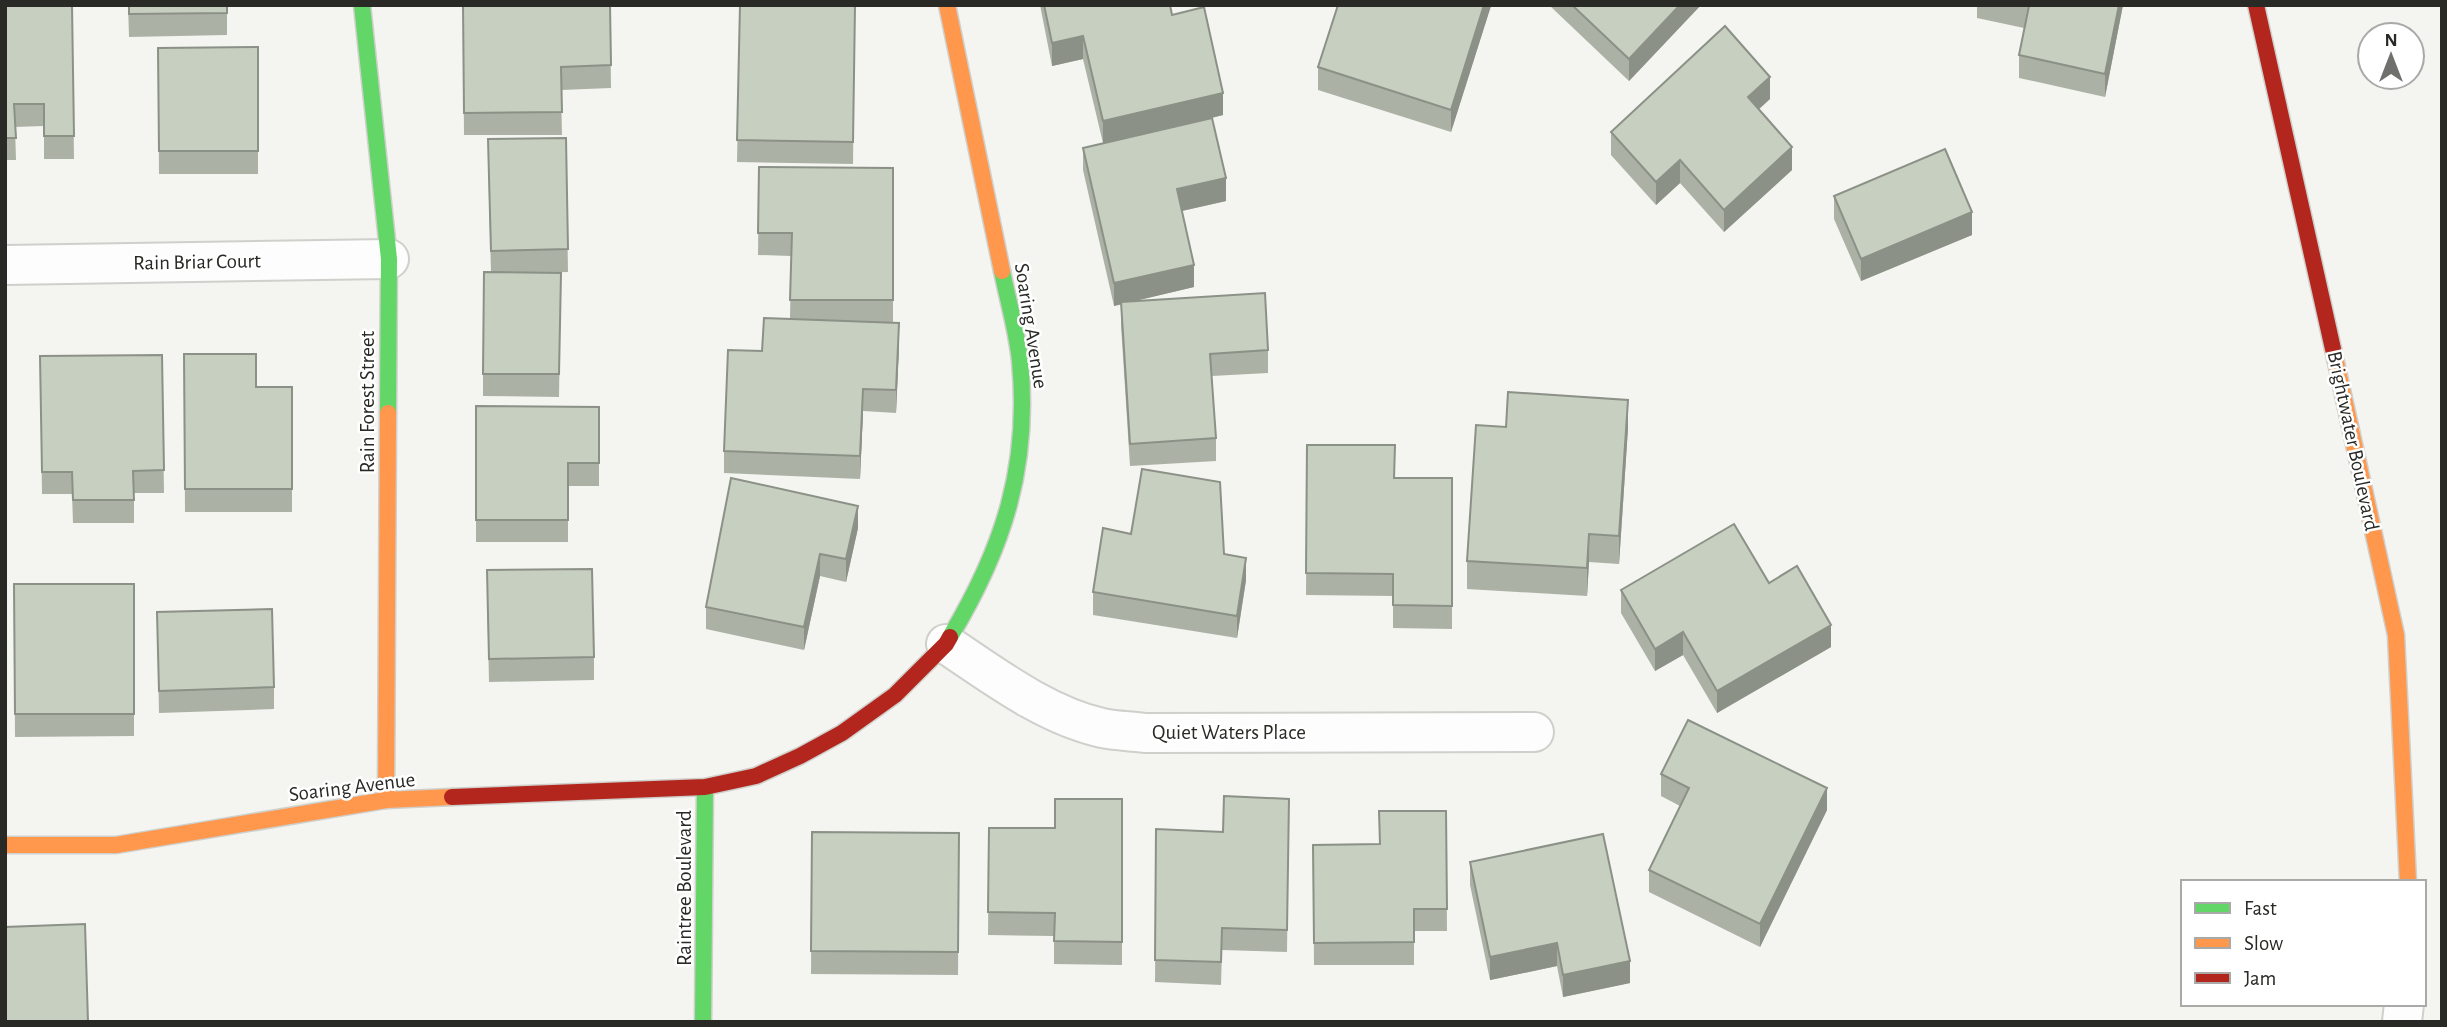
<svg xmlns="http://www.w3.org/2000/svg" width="2447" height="1027" font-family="'Alegreya Sans',sans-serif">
	<rect width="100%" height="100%" fill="#f4f4f0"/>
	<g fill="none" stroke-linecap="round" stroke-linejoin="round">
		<defs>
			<g id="street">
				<polyline points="5,265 389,259"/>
				<path d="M946,644C994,676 1045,715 1102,728C1116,731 1131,731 1145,733L1534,732"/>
				<polyline points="2402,1022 2404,1004"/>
			</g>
			<g id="fast">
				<polyline points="362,5 389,259 388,413"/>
				<path d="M950,637C1004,547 1030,466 1020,361C1017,331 1008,301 1002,271"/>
				<polyline points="703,1022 705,787"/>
			</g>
			<g id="slow">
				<polyline points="947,5 1002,271"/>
				<polyline points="2333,349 2396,635 2408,882"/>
				<polyline points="386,800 388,413"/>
				<polyline points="5,845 116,845 386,800 452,797"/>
			</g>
			<g id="jam">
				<polyline points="2256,5 2333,349"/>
				<polyline points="452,797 705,787 756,776 800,756 842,733 895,695 946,644 950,637"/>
			</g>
		</defs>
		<use href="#street" stroke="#cfcfcb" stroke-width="42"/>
		<use href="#fast" stroke="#cfcfcb" stroke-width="19"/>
		<use href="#slow" stroke="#cfcfcb" stroke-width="19"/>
		<use href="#jam" stroke="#cfcfcb" stroke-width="19"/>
		<use href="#street" stroke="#fdfdfd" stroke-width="38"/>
		<use href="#fast" stroke="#63d668" stroke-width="16"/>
		<use href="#slow" stroke="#ff974d" stroke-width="16"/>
		<use href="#jam" stroke="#b3261e" stroke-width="16"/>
	</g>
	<g fill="#abb2a5">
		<polygon points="5,5 72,5 74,159 44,159 44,126 15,127 16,160 5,160"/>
		<polygon points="128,5 227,5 227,35 129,37"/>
		<polygon points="463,5 610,5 611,88 561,90 562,135 464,135"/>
		<polygon points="740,5 855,5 853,164 737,162"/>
		<polygon points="1040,5 1170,5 1172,15 1223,115 1212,118 1226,201 1182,211 1194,287 1130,302 1268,350 1268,373 1212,376 1216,438 1216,461 1130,466 1121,325 1121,304 1114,306 1083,170 1083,148 1103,143 1083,59 1052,66"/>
		<polygon points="1491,5 1451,132 1318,90 1318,67"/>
		<polygon points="1549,5 1701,5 1629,81"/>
		<polygon points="1977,5 2123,5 2105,97 2019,78 2019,55 2024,28 1977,18"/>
		<polygon points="258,47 258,174 159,174 158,48"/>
		<polygon points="1770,99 1759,109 1792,170 1724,232 1680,183 1656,205 1611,155 1611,132"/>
		<polygon points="566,138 568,272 518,273 561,273 559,397 483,396 483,374 491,272 488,161"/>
		<polygon points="759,167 893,168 893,323 899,346 896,413 863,411 860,479 724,473 724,451 762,351 790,319 791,256 758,255"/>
		<polygon points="1834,196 1972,235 1861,281 1834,219"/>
		<polygon points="184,354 256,387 292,387 292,512 185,512"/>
		<polygon points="162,355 164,493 134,493 134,523 73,523 72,494 42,494 40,356"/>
		<polygon points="476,406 599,407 599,486 568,486 568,542 476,542"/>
		<polygon points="1506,427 1628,428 1619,564 1589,562 1587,596 1467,589 1467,561"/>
		<polygon points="1307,445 1394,478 1452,478 1452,629 1393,628 1393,596 1306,595"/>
		<polygon points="858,528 846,582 820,576 804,650 706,629 706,607"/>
		<polygon points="1131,534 1224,554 1246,580 1237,638 1093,615 1093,592"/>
		<polygon points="1769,583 1831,647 1717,713 1683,655 1655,671 1621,613 1621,590"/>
		<polygon points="14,584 134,584 134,736 15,737"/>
		<polygon points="487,593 594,657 594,680 489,682"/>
		<polygon points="157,612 274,687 274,709 159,713"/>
		<polygon points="1661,774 1827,810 1760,947 1649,892 1649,870 1680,806 1661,796"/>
		<polygon points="1122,799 1122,965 1054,964 1054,936 988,935 989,828 1055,828"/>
		<polygon points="1289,799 1287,952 1222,950 1221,985 1155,982 1156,829 1223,832"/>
		<polygon points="1379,811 1446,811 1447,931 1414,931 1414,965 1314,965 1313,845 1379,844"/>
		<polygon points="812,832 959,833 958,975 811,974"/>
		<polygon points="1470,862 1630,983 1563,997 1557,966 1490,980 1470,885"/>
	</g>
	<g fill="#8b9186">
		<polygon points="1484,5 1491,5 1491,6 1451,132 1451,110"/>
		<polygon points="1680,5 1701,5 1629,81 1629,59"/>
		<polygon points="2119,5 2123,5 2105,97 2105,74"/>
		<polygon points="1083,36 1083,59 1052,66 1052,43"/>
		<polygon points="1770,77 1770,99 1748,119 1748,97"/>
		<polygon points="1223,93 1223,115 1103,143 1103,121"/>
		<polygon points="1792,147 1792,170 1724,232 1724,210"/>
		<polygon points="1680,160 1680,183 1656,205 1656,182"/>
		<polygon points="1226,178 1226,201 1177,212 1177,189"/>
		<polygon points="1972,212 1972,235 1861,281 1861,259"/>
		<polygon points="1194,265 1194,287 1114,306 1114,283"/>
		<polygon points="899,323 899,346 896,413 896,390"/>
		<polygon points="863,389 863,411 860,479 860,456"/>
		<polygon points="1628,400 1628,428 1619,564 1619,536"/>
		<polygon points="858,506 858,528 846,582 846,559"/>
		<polygon points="1589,534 1589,562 1587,596 1587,568"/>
		<polygon points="820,554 820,576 804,650 804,627"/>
		<polygon points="1246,558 1246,580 1237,638 1237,616"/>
		<polygon points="1831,625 1831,647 1717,713 1717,691"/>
		<polygon points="1683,632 1683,655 1655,671 1655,649"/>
		<polygon points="1827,788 1827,810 1760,947 1760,924"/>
		<polygon points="1557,943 1557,966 1490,980 1490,957"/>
		<polygon points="1630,961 1630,983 1563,997 1563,975"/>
	</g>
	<g fill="#c7cfc0" stroke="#8b9186" stroke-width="2">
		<polygon points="5,5 72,5 74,136 44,136 44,104 14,104 16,138 5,138"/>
		<polygon points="129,5 227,5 227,13 129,14"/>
		<polygon points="463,5 610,5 611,65 561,67 562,112 464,113"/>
		<polygon points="740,5 855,5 853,142 737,140"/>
		<polygon points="1044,5 1170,5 1172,15 1204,7 1223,93 1103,121 1083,36 1052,43"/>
		<polygon points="1338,5 1484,5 1451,110 1318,67"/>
		<polygon points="1572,5 1680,5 1629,59"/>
		<polygon points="2023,5 2119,5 2105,74 2019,55 2029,6"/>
		<polygon points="1725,26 1770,77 1748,97 1792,147 1724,210 1680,160 1656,182 1611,132"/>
		<polygon points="258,47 258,151 159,151 158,48"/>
		<polygon points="1212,118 1226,178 1177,189 1194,265 1114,283 1083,148"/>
		<polygon points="566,138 568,249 491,251 488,139"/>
		<polygon points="1945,149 1972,212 1861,259 1834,196"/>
		<polygon points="759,167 893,168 893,300 790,300 792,233 758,233"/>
		<polygon points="484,272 561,273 559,374 483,374"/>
		<polygon points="1265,293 1268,350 1210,354 1216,438 1130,444 1121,302"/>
		<polygon points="764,318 899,323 896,390 863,389 860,456 724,451 728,350 762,351"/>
		<polygon points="184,354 256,354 256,387 292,387 292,489 185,489"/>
		<polygon points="162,355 164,470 133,471 134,500 73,500 72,472 42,472 40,356"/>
		<polygon points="1508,392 1628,400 1619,536 1589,534 1587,568 1467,561 1476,425 1506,427"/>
		<polygon points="476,406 599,407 599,463 568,463 568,520 476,520"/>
		<polygon points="1307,445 1395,445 1394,478 1452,478 1452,606 1393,605 1393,574 1306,573"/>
		<polygon points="1142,469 1220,482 1224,554 1246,558 1237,616 1093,592 1103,528 1131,534"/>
		<polygon points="731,478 858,506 846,559 820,554 804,627 706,607"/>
		<polygon points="1734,524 1769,583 1797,566 1831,625 1717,691 1683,632 1655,649 1621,590"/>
		<polygon points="592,569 594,657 489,659 487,570"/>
		<polygon points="14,584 134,584 134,714 15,714"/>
		<polygon points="272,609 274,687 159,691 157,612"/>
		<polygon points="1688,720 1827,788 1760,924 1649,870 1689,788 1661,774"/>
		<polygon points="1224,796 1289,799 1287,930 1222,928 1221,962 1155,960 1156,829 1223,832"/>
		<polygon points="1055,799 1122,799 1122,942 1054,941 1055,913 988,912 989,828 1055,828"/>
		<polygon points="1379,811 1446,811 1447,909 1414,909 1414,942 1314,943 1313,845 1380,844"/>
		<polygon points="812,832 959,833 958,952 811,951"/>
		<polygon points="1603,834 1630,961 1563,975 1557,943 1490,957 1470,862"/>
		<polygon points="85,924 88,1022 5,1022 5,927"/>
	</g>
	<g text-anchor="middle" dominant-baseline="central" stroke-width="5" stroke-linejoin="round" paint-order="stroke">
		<g font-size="21" fill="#292926" stroke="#fff">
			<text transform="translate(197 262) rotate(-1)">Rain Briar Court</text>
			<text transform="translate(1031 326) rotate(81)">Soaring Avenue</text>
			<text transform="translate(367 402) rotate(-90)">Rain Forest Street</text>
			<text transform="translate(2353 441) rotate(78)">Brightwater Boulevard</text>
			<text x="1229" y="732">Quiet Waters Place</text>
			<text transform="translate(352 787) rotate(-7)">Soaring Avenue</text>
			<text transform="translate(684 888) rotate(-90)">Raintree Boulevard</text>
		</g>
	</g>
	<rect width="2447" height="1027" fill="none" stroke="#292926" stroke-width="14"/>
	<rect x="2181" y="880" width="245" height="126" fill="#ffffff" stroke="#a9a9a8" stroke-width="2"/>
	<rect x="2195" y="903" width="35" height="10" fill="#63d668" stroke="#a9a9a8" stroke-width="2"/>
	<text x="2244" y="915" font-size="21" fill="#292926">Fast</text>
	<rect x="2195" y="938" width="35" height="10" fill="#ff974d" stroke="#a9a9a8" stroke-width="2"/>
	<text x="2244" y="950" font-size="21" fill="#292926">Slow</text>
	<rect x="2195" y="973" width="35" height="10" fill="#b3261e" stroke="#a9a9a8" stroke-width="2"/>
	<text x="2244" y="985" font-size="21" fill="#292926">Jam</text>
	<g transform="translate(2391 56)"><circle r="33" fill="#ffffff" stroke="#a9a9a8" stroke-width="2"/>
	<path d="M0-5L12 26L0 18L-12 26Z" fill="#70706d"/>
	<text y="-10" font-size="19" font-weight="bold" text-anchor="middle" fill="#292926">N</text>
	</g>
</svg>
